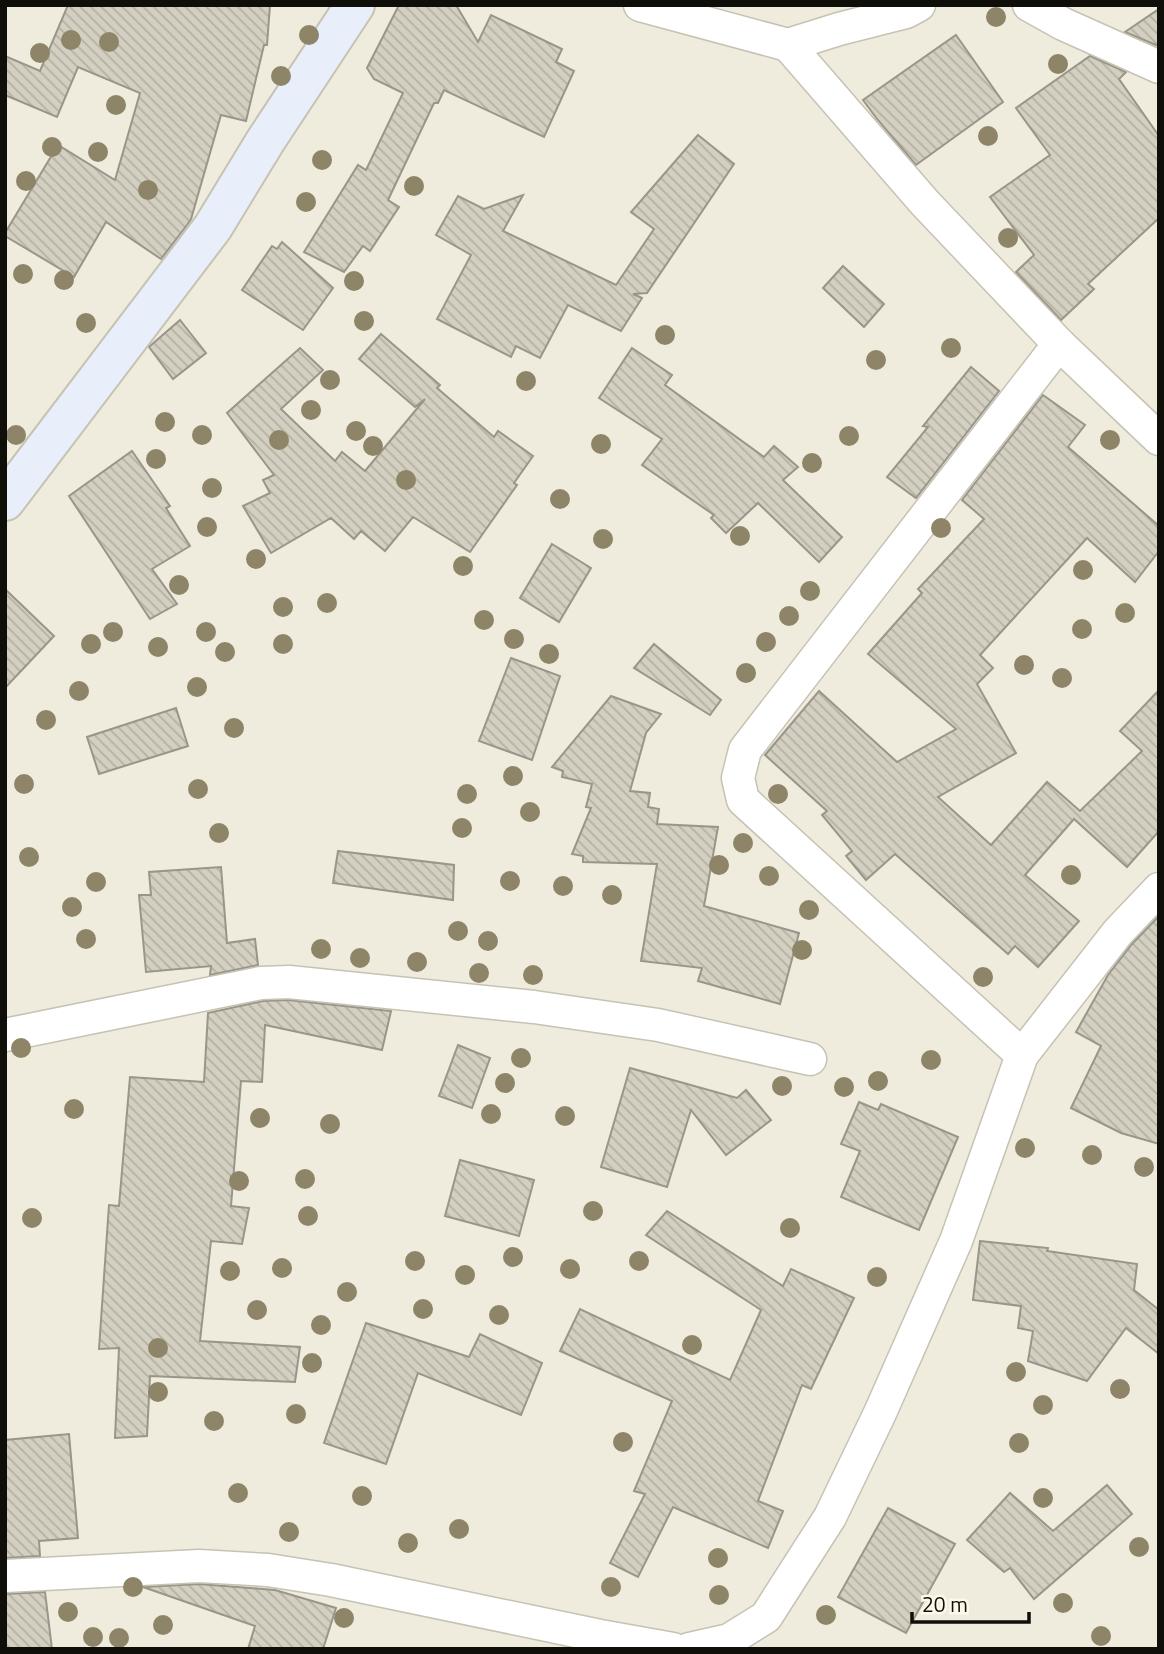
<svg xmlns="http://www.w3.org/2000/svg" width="1164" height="1654" font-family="'Titillium Web',sans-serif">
	<defs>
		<pattern id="building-back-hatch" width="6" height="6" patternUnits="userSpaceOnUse" patternTransform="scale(1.75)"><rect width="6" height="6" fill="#d3cfc1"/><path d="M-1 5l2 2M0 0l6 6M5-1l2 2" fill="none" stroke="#b4b1a4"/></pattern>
	</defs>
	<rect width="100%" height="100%" fill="#efebdd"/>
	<g fill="url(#building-back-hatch)" stroke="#999689" stroke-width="2">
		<polygon points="68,5 270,5 267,45 264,45 246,121 221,115 191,219 187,225 161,259 106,222 74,277 5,236 5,233 58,145 115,180 140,93 78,67 57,117 5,95 5,56 40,71"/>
		<polygon points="399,5 456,5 478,42 491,15 562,49 556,62 574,71 544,137 444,90 438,103 434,103 388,200 399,207 370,251 363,246 344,272 304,252 358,165 366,170 403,93 374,79 367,68"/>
		<polygon points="1159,9 1159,43 1156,45 1125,32"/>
		<polygon points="956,35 1003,102 916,165 877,119 863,100"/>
		<polygon points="1090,56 1126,72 1119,79 1159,136 1159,218 1088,284 1094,289 1061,320 1016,272 1034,255 990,197 1050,155 1016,108"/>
		<polygon points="698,135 734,164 647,293 633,294 642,298 621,331 568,305 540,358 516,346 511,357 437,319 471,255 436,235 458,196 484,209 523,195 503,231 616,285 654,229 631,212"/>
		<polygon points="282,242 333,288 303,330 242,290 272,246 277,249"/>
		<polygon points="843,266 884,304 864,327 823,288"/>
		<polygon points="180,320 206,353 173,379 149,347"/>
		<polygon points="381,334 440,385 437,388 494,437 498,431 533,456 514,483 517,485 470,552 413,517 385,551 361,531 354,539 331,518 271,553 243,506 270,493 263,480 274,475 227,413 300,348 323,370 281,409 335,461 342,452 365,471 425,399 415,407 359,359"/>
		<polygon points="632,348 672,375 665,385 764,457 774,446 798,467 783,480 842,537 819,562 758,503 726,533 711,518 714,515 642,465 662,439 599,398"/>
		<polygon points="971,367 999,391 916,498 887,477 928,427 923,426"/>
		<polygon points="1043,395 1085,425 1068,447 1159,526 1159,551 1135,582 1087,538 980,655 993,668 977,684 1016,753 938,797 991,845 1047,782 1080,811 1142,751 1120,731 1159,690 1159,831 1127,867 1074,819 1025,875 1079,921 1038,967 1015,946 1008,954 895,854 866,880 846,856 852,851 822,815 827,811 765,755 819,691 897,762 956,729 868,654 922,593 918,589 984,519 962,500"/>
		<polygon points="132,451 170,506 166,508 190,546 152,569 177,604 150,619 69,496"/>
		<polygon points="552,544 591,568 559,622 520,598"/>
		<polygon points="5,589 54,636 5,688"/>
		<polygon points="654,644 721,700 710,715 634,668"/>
		<polygon points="511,658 560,676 532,760 479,741"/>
		<polygon points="611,696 661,714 646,733 630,791 650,793 648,807 659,809 657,824 718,827 704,906 799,933 780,1004 698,981 702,968 641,961 657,864 583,862 583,856 572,854 591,808 586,807 592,784 562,777 563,771 552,767"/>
		<polygon points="176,708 188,746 99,774 87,737"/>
		<polygon points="338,851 454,865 453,900 333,883"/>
		<polygon points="221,867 227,943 255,939 258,965 210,975 211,966 146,972 139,895 151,895 149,872"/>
		<polygon points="1159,916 1159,1144 1121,1133 1071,1108 1101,1046 1076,1032 1108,975 1132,944"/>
		<polygon points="288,1000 391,1011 382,1050 265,1025 262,1082 241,1081 231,1206 249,1208 242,1244 211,1241 200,1341 300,1347 295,1382 150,1376 147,1436 115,1438 119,1348 99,1349 109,1205 119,1206 130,1077 204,1082 208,1013 263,1001"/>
		<polygon points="458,1045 490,1058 472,1108 439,1096"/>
		<polygon points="630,1068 737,1098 746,1090 771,1120 726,1155 691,1110 667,1187 601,1167"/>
		<polygon points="859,1102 878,1110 881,1104 958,1137 919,1230 841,1197 860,1151 841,1144"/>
		<polygon points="460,1160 534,1180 519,1236 445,1216"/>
		<polygon points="667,1211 783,1286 791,1269 854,1298 811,1389 802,1385 758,1501 783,1511 768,1548 673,1507 638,1577 610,1563 645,1494 634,1491 672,1401 560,1351 580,1309 730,1380 761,1310 646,1235"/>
		<polygon points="980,1241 1048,1248 1047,1251 1137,1264 1134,1290 1159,1310 1159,1354 1126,1328 1087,1381 1028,1361 1033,1331 1018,1328 1021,1306 973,1300"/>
		<polygon points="366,1323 469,1357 480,1334 542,1363 521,1415 418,1373 386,1464 324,1443"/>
		<polygon points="69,1434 78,1538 39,1541 40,1556 5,1558 5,1440"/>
		<polygon points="1107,1485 1132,1514 1034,1599 1010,1568 1004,1572 967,1540 1010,1493 1053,1531"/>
		<polygon points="888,1508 955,1544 906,1633 838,1597"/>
		<polygon points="199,1584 275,1590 336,1608 323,1649 248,1649 255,1626 143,1587"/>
		<polygon points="45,1592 52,1649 5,1649 5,1594"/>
	</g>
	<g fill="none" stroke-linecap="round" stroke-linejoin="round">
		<defs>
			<g id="street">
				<polyline points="640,5 788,45 839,29 906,12 919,5"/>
				<polyline points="1029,5 1063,24 1159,67"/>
				<polyline points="788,45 925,203 1059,344 1159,439"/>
				<polyline points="5,1035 261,983 289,982 534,1007 658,1025 810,1059"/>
				<polyline points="1022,1055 1118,932 1159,889"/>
				<polyline points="5,1576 199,1566 268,1570 331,1580 600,1636 673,1649"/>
				<polyline points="689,1649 729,1640 766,1617 830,1517 880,1413 956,1241 1022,1055 743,800 738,778 745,750 1059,344"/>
			</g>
			<polyline id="secondary" points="5,501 213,227 266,140 355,5"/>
		</defs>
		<use href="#street" stroke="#c6c2b4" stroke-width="35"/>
		<use href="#secondary" stroke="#c6c2b4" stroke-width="42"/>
		<use href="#street" stroke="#fff" stroke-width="32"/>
		<use href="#secondary" stroke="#e8effb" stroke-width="38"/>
	</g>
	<g fill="#8e8568">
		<circle cx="996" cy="17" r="10"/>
		<circle cx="309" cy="35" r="10"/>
		<circle cx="71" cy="40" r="10"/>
		<circle cx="109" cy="42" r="10"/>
		<circle cx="40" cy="53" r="10"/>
		<circle cx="1058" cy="64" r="10"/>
		<circle cx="281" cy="76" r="10"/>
		<circle cx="116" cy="105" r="10"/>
		<circle cx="988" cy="136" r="10"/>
		<circle cx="52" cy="147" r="10"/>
		<circle cx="98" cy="152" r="10"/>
		<circle cx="322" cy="160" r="10"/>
		<circle cx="26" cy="181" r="10"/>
		<circle cx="414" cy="186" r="10"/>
		<circle cx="148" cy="190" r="10"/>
		<circle cx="306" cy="202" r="10"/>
		<circle cx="1008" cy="238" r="10"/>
		<circle cx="23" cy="274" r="10"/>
		<circle cx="64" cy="280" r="10"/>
		<circle cx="354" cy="281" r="10"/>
		<circle cx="364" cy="321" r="10"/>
		<circle cx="86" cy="323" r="10"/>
		<circle cx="665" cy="335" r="10"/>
		<circle cx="951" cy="348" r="10"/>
		<circle cx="876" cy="360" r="10"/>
		<circle cx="330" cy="380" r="10"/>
		<circle cx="526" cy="381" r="10"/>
		<circle cx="311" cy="410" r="10"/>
		<circle cx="165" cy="422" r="10"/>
		<circle cx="356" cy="431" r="10"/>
		<circle cx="16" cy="435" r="10"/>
		<circle cx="202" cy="435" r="10"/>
		<circle cx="849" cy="436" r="10"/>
		<circle cx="279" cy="440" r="10"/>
		<circle cx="1110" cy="440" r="10"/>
		<circle cx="601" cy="444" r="10"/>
		<circle cx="373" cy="446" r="10"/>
		<circle cx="156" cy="459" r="10"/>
		<circle cx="812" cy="463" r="10"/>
		<circle cx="406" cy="480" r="10"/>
		<circle cx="212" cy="488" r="10"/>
		<circle cx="560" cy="499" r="10"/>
		<circle cx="207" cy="527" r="10"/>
		<circle cx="941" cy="528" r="10"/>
		<circle cx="740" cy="536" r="10"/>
		<circle cx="603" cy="539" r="10"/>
		<circle cx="256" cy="559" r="10"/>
		<circle cx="463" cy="566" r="10"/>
		<circle cx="1083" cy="570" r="10"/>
		<circle cx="179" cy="585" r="10"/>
		<circle cx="810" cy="591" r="10"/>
		<circle cx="327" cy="603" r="10"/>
		<circle cx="283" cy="607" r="10"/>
		<circle cx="1125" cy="613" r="10"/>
		<circle cx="789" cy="616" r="10"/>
		<circle cx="484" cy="620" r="10"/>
		<circle cx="1082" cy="629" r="10"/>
		<circle cx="113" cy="632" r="10"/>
		<circle cx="206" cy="632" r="10"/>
		<circle cx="514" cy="639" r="10"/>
		<circle cx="766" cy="642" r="10"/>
		<circle cx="91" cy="644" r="10"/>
		<circle cx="283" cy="644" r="10"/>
		<circle cx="158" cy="647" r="10"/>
		<circle cx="225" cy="652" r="10"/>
		<circle cx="549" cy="654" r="10"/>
		<circle cx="1024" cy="665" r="10"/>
		<circle cx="746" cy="673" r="10"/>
		<circle cx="1062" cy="678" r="10"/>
		<circle cx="197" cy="687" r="10"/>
		<circle cx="79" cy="691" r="10"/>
		<circle cx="46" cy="720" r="10"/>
		<circle cx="234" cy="728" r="10"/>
		<circle cx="513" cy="776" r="10"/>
		<circle cx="24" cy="784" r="10"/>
		<circle cx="198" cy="789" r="10"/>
		<circle cx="467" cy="794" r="10"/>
		<circle cx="778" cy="794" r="10"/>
		<circle cx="530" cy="812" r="10"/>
		<circle cx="462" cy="828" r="10"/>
		<circle cx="219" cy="833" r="10"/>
		<circle cx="743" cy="843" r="10"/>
		<circle cx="29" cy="857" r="10"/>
		<circle cx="719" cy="865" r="10"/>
		<circle cx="1071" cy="875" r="10"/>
		<circle cx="769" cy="876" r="10"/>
		<circle cx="510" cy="881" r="10"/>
		<circle cx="96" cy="882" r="10"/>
		<circle cx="563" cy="886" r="10"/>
		<circle cx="612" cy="895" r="10"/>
		<circle cx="72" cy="907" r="10"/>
		<circle cx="809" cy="910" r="10"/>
		<circle cx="458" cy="931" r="10"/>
		<circle cx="86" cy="939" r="10"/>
		<circle cx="488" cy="941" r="10"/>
		<circle cx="321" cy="949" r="10"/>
		<circle cx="802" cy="950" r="10"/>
		<circle cx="360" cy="958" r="10"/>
		<circle cx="417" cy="962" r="10"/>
		<circle cx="479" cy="973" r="10"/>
		<circle cx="533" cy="975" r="10"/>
		<circle cx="983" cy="977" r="10"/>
		<circle cx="21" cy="1048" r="10"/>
		<circle cx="521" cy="1058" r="10"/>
		<circle cx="931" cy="1060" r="10"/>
		<circle cx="878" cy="1081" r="10"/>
		<circle cx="505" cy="1083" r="10"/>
		<circle cx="782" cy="1086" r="10"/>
		<circle cx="844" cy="1087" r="10"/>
		<circle cx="74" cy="1109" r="10"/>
		<circle cx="491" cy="1114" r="10"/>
		<circle cx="565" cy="1116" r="10"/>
		<circle cx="260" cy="1118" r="10"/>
		<circle cx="330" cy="1124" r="10"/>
		<circle cx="1025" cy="1148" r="10"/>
		<circle cx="1092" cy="1155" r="10"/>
		<circle cx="1144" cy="1167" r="10"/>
		<circle cx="305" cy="1179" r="10"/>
		<circle cx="239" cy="1181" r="10"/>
		<circle cx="593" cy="1211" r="10"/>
		<circle cx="308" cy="1216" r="10"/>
		<circle cx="32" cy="1218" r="10"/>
		<circle cx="790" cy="1228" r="10"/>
		<circle cx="513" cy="1257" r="10"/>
		<circle cx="415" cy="1261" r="10"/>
		<circle cx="639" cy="1261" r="10"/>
		<circle cx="282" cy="1268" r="10"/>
		<circle cx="570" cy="1269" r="10"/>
		<circle cx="230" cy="1271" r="10"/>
		<circle cx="465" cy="1275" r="10"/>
		<circle cx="877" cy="1277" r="10"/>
		<circle cx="347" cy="1292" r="10"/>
		<circle cx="423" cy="1309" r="10"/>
		<circle cx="257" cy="1310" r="10"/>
		<circle cx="499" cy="1315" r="10"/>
		<circle cx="321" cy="1325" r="10"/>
		<circle cx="692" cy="1345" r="10"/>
		<circle cx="158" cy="1348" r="10"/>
		<circle cx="312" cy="1363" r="10"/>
		<circle cx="1016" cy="1372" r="10"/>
		<circle cx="1120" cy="1389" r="10"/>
		<circle cx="158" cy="1392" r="10"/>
		<circle cx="1043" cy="1405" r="10"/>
		<circle cx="296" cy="1414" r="10"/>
		<circle cx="214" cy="1421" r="10"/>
		<circle cx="623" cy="1442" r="10"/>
		<circle cx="1019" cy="1443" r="10"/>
		<circle cx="238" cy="1493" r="10"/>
		<circle cx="362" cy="1496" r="10"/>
		<circle cx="1043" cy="1498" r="10"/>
		<circle cx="459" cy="1529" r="10"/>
		<circle cx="289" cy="1532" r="10"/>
		<circle cx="408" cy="1543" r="10"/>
		<circle cx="1139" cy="1547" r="10"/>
		<circle cx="718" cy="1558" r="10"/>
		<circle cx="133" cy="1587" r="10"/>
		<circle cx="611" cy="1587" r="10"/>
		<circle cx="719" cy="1595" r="10"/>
		<circle cx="1063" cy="1603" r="10"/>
		<circle cx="68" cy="1612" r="10"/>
		<circle cx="826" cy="1615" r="10"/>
		<circle cx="344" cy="1618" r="10"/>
		<circle cx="163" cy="1625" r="10"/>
		<circle cx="1101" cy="1636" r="10"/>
		<circle cx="93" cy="1637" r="10"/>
		<circle cx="119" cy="1638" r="10"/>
	</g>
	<rect width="1164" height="1654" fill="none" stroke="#0f0e09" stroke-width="14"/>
	<path d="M912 1612v10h117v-10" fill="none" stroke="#0f0e09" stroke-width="3.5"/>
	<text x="922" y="1612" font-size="21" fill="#0f0e09" stroke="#fdf8ea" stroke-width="5" paint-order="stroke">20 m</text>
</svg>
